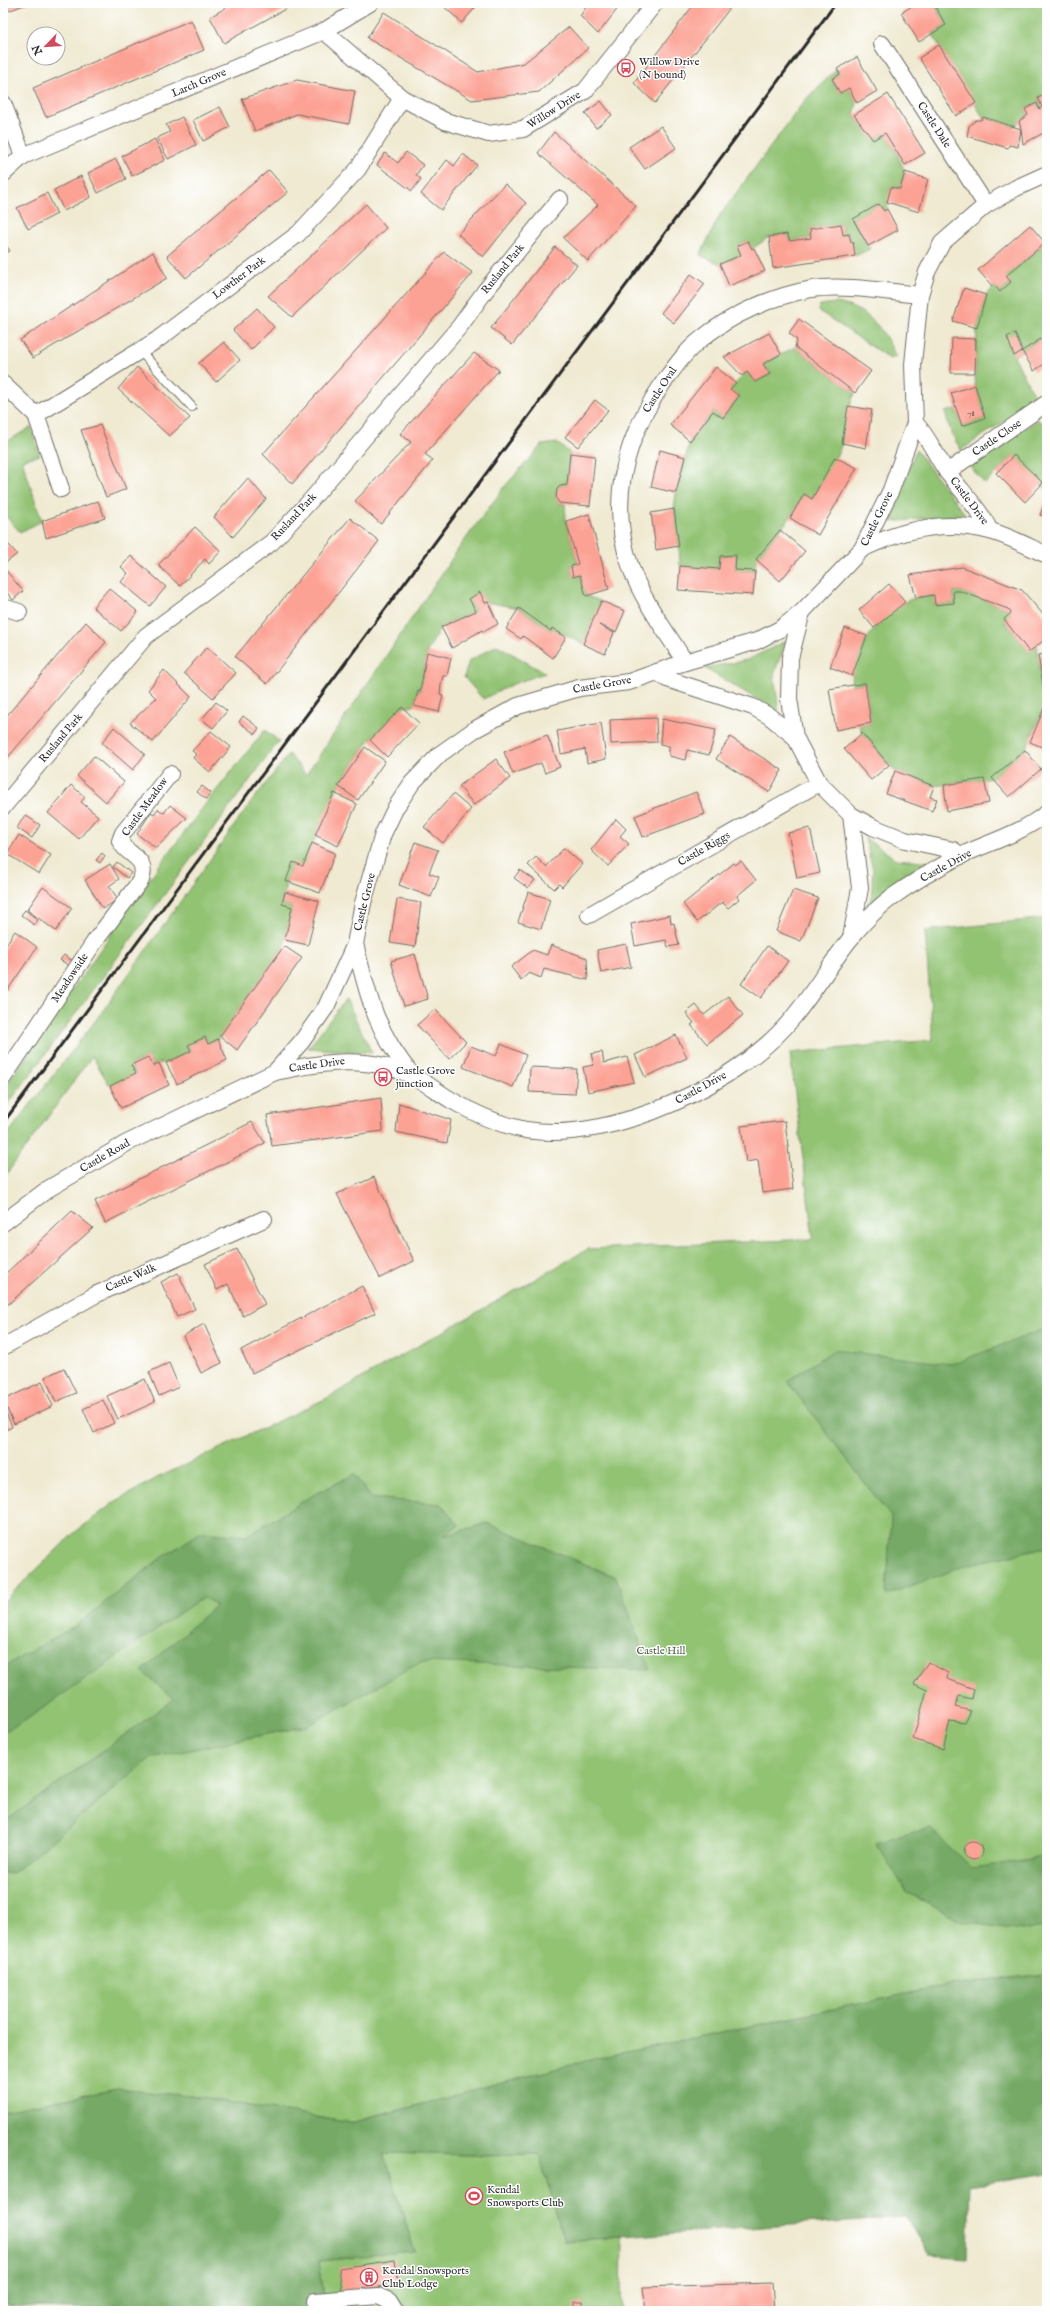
<svg xmlns="http://www.w3.org/2000/svg" width="1050" height="2314" font-family="'IM FELL English',serif">
	<rect width="100%" height="100%" fill="#fff"/>
	<filter id="ink" filterUnits="userSpaceOnUse"><feTurbulence type="fractalNoise" baseFrequency=".025" numOctaves="2"/><feDisplacementMap in="SourceGraphic" scale="8" xChannelSelector="R" yChannelSelector="G"/><feConvolveMatrix kernelMatrix="1 2 1 2 8 2 1 2 1" color-interpolation-filters="sRGB"/></filter>
	<filter id="wash" filterUnits="userSpaceOnUse"><feTurbulence type="fractalNoise" baseFrequency=".012" numOctaves="4" result="noise"/><feDisplacementMap in="SourceGraphic" scale="16" xChannelSelector="R" yChannelSelector="G"/><feGaussianBlur stdDeviation="0.9" result="paint"/><feColorMatrix in="noise" values="0 0 0 0 0 0 0 0 0 0 0 0 0 0 0 0 0 1.4 0 .05"/><feComposite in="paint" operator="in"/></filter>
	<g filter="url(#wash)">
		<rect width="100%" height="100%" fill="#f0ead2"/>
		<g fill="#92c373" stroke="#5e774f">
			<polygon points="933,3 1047,3 1047,93 1038,98 1042,107 1039,109 1036,103 1025,109 1028,115 1014,126 983,117 932,34 946,25"/>
			<polygon points="837,69 840,74 832,79 840,93 849,88 857,103 854,115 873,140 885,133 896,151 905,172 900,189 891,187 887,209 884,211 879,204 853,219 870,249 855,256 849,234 843,235 841,224 810,229 811,238 790,241 787,234 769,237 752,249 748,241 738,246 741,255 720,264 700,255 720,215 805,100"/>
			<polygon points="1047,242 1047,335 1014,356 1036,400 961,450 951,433 945,412 956,409 962,426 985,418 975,385 977,328 986,295 995,286 1001,292 1011,283 1006,276"/>
			<path d="M836,303C869,309 883,328 896,357L890,359L819,311L820,305Z"/>
			<path d="M795,347L855,393C847,409 848,427 842,444C834,463 822,481 812,499L804,494L790,518L756,559L755,571L735,570L736,555L720,556L719,569L680,566L679,546L674,509L676,493L690,441L713,411L723,418L739,396L730,389L747,372L755,382L770,374L763,364Z"/>
			<polygon points="1038,420 1047,427 1047,490 1014,455 985,484 969,465"/>
			<polygon points="31,427 40,455 22,460 42,521 20,532 3,513 3,444"/>
			<path d="M557,443L570,453L567,485C556,484 554,495 559,503L565,504L566,521L578,564L571,566L573,576L580,575L586,596L601,601L583,644L552,628L551,631L519,608L469,599L476,611L441,627L427,652L420,692L418,691L414,706L402,707L370,740L338,786L303,866L293,863L286,881L282,904L292,907L284,946L218,1039L208,1044L205,1037L188,1045L191,1051L166,1063H159L153,1066L148,1057L131,1065L136,1073L110,1086L92,1056L3,1179V1140L99,1016L249,805L289,754L306,775L459,548L505,486L542,445Z"/>
			<polygon points="916,450 965,514 891,522 893,508"/>
			<path d="M953,591H960L1008,609L1011,613L1004,620L1029,652L1037,646L1045,706L1025,750L992,778L934,786L895,771L862,733L860,725L871,723L865,683L852,685C852,651 877,620 905,602C913,597 925,597 934,595L935,605L954,603Z"/>
			<polygon points="786,641 774,674 779,712 704,668 747,660"/>
			<polygon points="497,645 545,673 513,684 483,699 464,677 469,661"/>
			<polygon points="265,730 279,741 3,1111 3,1090 147,882 207,802"/>
			<polygon points="865,838 896,859 933,862 891,886 871,905 873,870"/>
			<polygon points="1047,918 1047,1974 950,1985 597,2058 351,2123 191,2096 3,2130 3,1602 74,1533 116,1501 157,1478 327,1398 588,1249 813,1239 790,1053 933,1040 925,931"/>
			<polygon points="346,999 372,1053 308,1048"/>
			<polygon points="383,2153 472,2155 539,2154 564,2241 622,2237 621,2311 372,2311 371,2305 326,2309 319,2261 415,2251"/>
		</g>
		<g fill="#75a965" stroke="#506a48">
			<polygon points="1047,1328 1047,1548 970,1564 886,1595 891,1517 787,1381 834,1350 952,1364"/>
			<polygon points="354,1474 371,1498 441,1504 459,1525 444,1536 487,1523 616,1577 650,1670 421,1662 307,1726 151,1758 12,1874 3,1873 3,1823 174,1699 142,1671 216,1605 203,1597 23,1722 3,1732 3,1667 74,1627 157,1561 201,1532 246,1536 310,1497"/>
			<polygon points="930,1828 971,1868 1030,1860 1047,1854 1047,1925 1029,1930 960,1921 907,1892 875,1842"/>
			<polygon points="1047,1974 1047,2173 970,2186 968,2258 929,2255 905,2217 564,2241 539,2154 472,2155 384,2153 415,2252 319,2261 326,2309 160,2311 3,2306 3,2111 117,2089 191,2096 351,2123 597,2058 950,1985"/>
		</g>
		<g id="blocks">
			<g fill="#fca294">
				<polygon points="3,3 29,3 3,13"/>
				<polygon points="234,3 296,3 224,43 210,17"/>
				<polygon points="440,3 479,3 462,23"/>
				<polygon points="589,3 622,3 598,34 580,16"/>
				<polygon points="695,3 734,3 655,103 634,83"/>
				<polygon points="917,3 933,3 946,25 919,42 901,13"/>
				<polygon points="384,12 478,72 524,63 569,27 588,48 539,92 472,100 367,38"/>
				<polygon points="191,20 204,50 46,117 33,88"/>
				<polygon points="939,45 976,103 956,116 919,58"/>
				<polygon points="857,57 877,91 857,103 849,88 840,93 832,79 840,74 837,69"/>
				<polygon points="297,80 355,91 349,124 297,114 255,131 242,99"/>
				<polygon points="1047,93 1047,131 1023,144 1021,129 1018,147 1009,145 1008,148 967,136 969,126 976,120 981,120 983,117 1021,129 1019,121 1028,115 1025,109 1037,103 1039,109 1042,107 1038,98"/>
				<polygon points="888,94 925,153 905,165 885,133 873,140 854,115"/>
				<polygon points="601,101 612,115 596,128 585,113"/>
				<polygon points="220,107 230,127 203,141 193,120"/>
				<polygon points="182,117 196,145 168,159 157,138 170,132 166,125"/>
				<polygon points="661,126 676,148 645,169 629,147"/>
				<polygon points="554,132 636,206 588,261 563,238 598,205 538,153"/>
				<polygon points="155,139 165,160 132,176 122,156"/>
				<polygon points="406,152 423,165 416,175 421,179 412,191 377,165 385,153 398,163"/>
				<polygon points="463,154 477,165 441,210 421,194 447,160 454,166"/>
				<polygon points="116,159 126,179 98,193 88,173"/>
				<polygon points="269,170 288,192 186,278 167,256"/>
				<polygon points="905,172 928,179 919,212 887,202 891,187 900,189"/>
				<polygon points="81,176 91,197 64,211 54,190"/>
				<polygon points="505,184 526,203 483,257 458,234"/>
				<polygon points="47,193 57,214 28,229 17,208"/>
				<polygon points="366,204 386,228 292,317 268,296"/>
				<polygon points="879,204 884,211 887,209 898,230 868,246 853,219"/>
				<polygon points="841,224 843,235 849,234 851,242 853,242 855,256 773,268 769,237 787,234 790,241 811,238 810,229"/>
				<polygon points="1030,225 1045,243 1006,276 1011,282 1000,292 995,286 993,287 978,270"/>
				<polygon points="3,241 10,251 3,255"/>
				<polygon points="748,241 752,249 754,248 765,271 729,286 720,264 741,255 737,246"/>
				<polygon points="555,247 577,265 512,345 491,328"/>
				<polygon points="153,252 167,278 33,358 20,340"/>
				<polygon points="444,252 473,273 292,484 263,454"/>
				<polygon points="691,274 705,284 674,323 661,313"/>
				<polygon points="964,288 986,295 977,328 953,321"/>
				<polygon points="257,308 274,327 251,350 233,330"/>
				<polygon points="799,319 871,371 855,393 795,347 797,340 789,333"/>
				<polygon points="769,333 781,354 763,364 770,374 755,382 747,372 742,376 724,357"/>
				<polygon points="1015,333 1022,351 1014,356 1007,337"/>
				<polygon points="1047,335 1047,362 1034,371 1022,351"/>
				<polygon points="952,338 976,339 975,373 951,373"/>
				<polygon points="224,342 240,360 216,382 199,363"/>
				<polygon points="474,353 499,370 425,454 433,460 381,524 355,501 411,442 400,434"/>
				<polygon points="137,367 190,418 169,436 118,389"/>
				<polygon points="716,367 736,383 730,389 739,396 723,418 713,411 690,441 670,425"/>
				<polygon points="975,385 985,418 962,426 951,393"/>
				<polygon points="595,400 608,410 578,447 565,437"/>
				<polygon points="848,406 872,410 866,448 842,443"/>
				<polygon points="100,425 126,489 106,497 81,430"/>
				<polygon points="660,450 685,457 676,493 651,487"/>
				<polygon points="570,453 595,456 590,506 559,503 556,498 557,489 560,486 567,485"/>
				<polygon points="1014,455 1043,483 1025,502 996,473"/>
				<polygon points="835,457 857,468 818,535 790,518 804,494 812,499"/>
				<polygon points="248,478 266,499 233,537 214,517"/>
				<polygon points="1047,496 1047,517 1040,515"/>
				<polygon points="98,501 105,518 46,538 42,521"/>
				<polygon points="674,509 679,546 656,550 651,513"/>
				<polygon points="589,514 609,589 586,596 580,575 573,577 571,566 578,564 566,521"/>
				<polygon points="350,518 379,541 267,684 235,657"/>
				<polygon points="195,527 221,551 209,564 205,559 180,586 158,565"/>
				<polygon points="780,530 805,551 780,581 756,559"/>
				<polygon points="9,545 17,554 3,565 3,550"/>
				<polygon points="736,555 735,570 755,571 753,595 678,590 680,566 719,569 720,556"/>
				<polygon points="131,556 166,587 150,606 121,582 128,573 121,567"/>
				<polygon points="3,567 23,591 13,600 4,589 3,590"/>
				<polygon points="962,567 1022,590 1047,619 1047,638 1029,652 1004,619 1011,613 1008,609 960,591 953,591 954,603 935,605 934,595 916,598 910,575"/>
				<polygon points="889,584 905,602 874,628 859,610"/>
				<polygon points="109,588 138,612 121,631 93,607"/>
				<polygon points="480,592 485,603 488,602 498,624 483,632 482,630 452,648 441,627 476,611 469,599"/>
				<polygon points="601,601 625,611 616,632 599,625 614,633 605,654 583,644"/>
				<polygon points="519,608 551,631 552,628 566,637 553,658 523,636 521,639 506,629"/>
				<polygon points="86,622 106,642 4,762 3,720"/>
				<polygon points="845,628 867,636 852,676 830,667"/>
				<polygon points="207,647 236,673 213,698 184,673"/>
				<polygon points="427,652 451,658 447,676 443,676 441,684 440,694 443,695 439,712 414,706 418,691 420,692"/>
				<polygon points="1047,654 1047,697 1045,697 1038,655"/>
				<polygon points="164,670 191,697 153,742 130,723 156,698 148,690"/>
				<polygon points="865,683 871,723 836,730 829,689"/>
				<polygon points="216,702 227,711 213,728 202,719"/>
				<polygon points="1045,706 1047,706 1047,749 1030,742"/>
				<polygon points="402,707 419,723 387,757 370,740"/>
				<polygon points="243,716 259,728 255,734 239,722"/>
				<polygon points="656,718 657,742 611,744 610,720"/>
				<polygon points="662,719 716,730 709,755 687,750 685,760 669,756 669,746 660,744"/>
				<polygon points="601,723 606,759 587,763 585,749 561,754 557,731"/>
				<polygon points="114,727 145,754 133,770 102,743"/>
				<polygon points="211,731 231,747 210,772 193,758 196,754 192,751"/>
				<polygon points="862,733 889,765 871,780 844,749"/>
				<polygon points="547,735 560,767 545,773 541,763 513,774 504,752"/>
				<polygon points="730,737 782,770 769,792 716,759"/>
				<polygon points="365,747 385,761 358,800 338,786"/>
				<polygon points="1025,750 1041,769 1009,797 992,778"/>
				<polygon points="94,756 124,782 106,802 77,776"/>
				<polygon points="496,759 510,778 474,805 459,786"/>
				<polygon points="895,771 934,786 930,797 937,799 932,811 886,794"/>
				<polygon points="984,779 989,803 947,811 944,785"/>
				<polygon points="71,785 85,797 81,802 98,816 79,839 48,813"/>
				<polygon points="202,786 211,793 206,799 197,792"/>
				<polygon points="696,792 705,814 643,837 635,816"/>
				<polygon points="334,793 357,804 338,846 315,835"/>
				<polygon points="453,794 471,809 443,843 424,827"/>
				<polygon points="170,805 187,818 156,848 137,834 151,812 154,814 158,809 164,813"/>
				<polygon points="25,815 40,825 32,838 17,828"/>
				<polygon points="616,819 626,829 620,836 629,844 608,866 591,850"/>
				<polygon points="810,828 820,873 797,878 788,833"/>
				<polygon points="19,835 51,855 39,874 7,854"/>
				<polygon points="415,842 438,850 429,873 439,877 431,897 399,885"/>
				<polygon points="312,843 335,853 320,893 286,881 293,862 303,866"/>
				<polygon points="564,848 582,864 562,887 559,884 554,889 528,865 536,857 546,867"/>
				<polygon points="102,853 105,856 100,863 96,860"/>
				<polygon points="741,861 756,880 737,896 739,899 728,908 722,902 697,922 683,904 734,863 735,865"/>
				<polygon points="117,862 131,873 127,878 113,867"/>
				<polygon points="110,864 119,879 109,886 118,899 103,909 85,880"/>
				<polygon points="520,870 535,880 528,888 514,878"/>
				<polygon points="43,887 72,908 56,931 27,910"/>
				<polygon points="793,890 818,898 801,941 776,931"/>
				<polygon points="285,892 319,901 308,945 285,940 292,907 282,904"/>
				<polygon points="528,892 550,899 541,929 518,922"/>
				<polygon points="397,899 421,903 415,947 390,943"/>
				<polygon points="25,910 38,920 34,925 21,915"/>
				<polygon points="670,915 671,924 674,923 679,945 668,947 666,940 635,946 631,924"/>
				<polygon points="15,931 37,947 7,991 3,988 3,949"/>
				<polygon points="626,944 631,967 601,973 597,950"/>
				<polygon points="551,945 587,958 588,980 544,969 541,978 529,973 521,980 511,967 533,950 547,955"/>
				<polygon points="284,946 302,958 237,1050 220,1036"/>
				<polygon points="767,946 788,961 761,998 741,984"/>
				<polygon points="415,954 428,999 404,1006 391,961"/>
				<polygon points="64,955 73,961 70,966 60,960"/>
				<polygon points="728,996 743,1015 707,1044 691,1025 694,1023 686,1013 696,1005 704,1015"/>
				<polygon points="435,1009 466,1042 449,1059 417,1025"/>
				<polygon points="676,1035 687,1058 645,1077 635,1055"/>
				<polygon points="205,1037 208,1044 218,1039 227,1060 177,1084 166,1063 191,1051 188,1045"/>
				<polygon points="501,1044 526,1055 513,1087 463,1067 471,1046 496,1056"/>
				<polygon points="602,1052 604,1063 627,1057 634,1082 588,1092 583,1067 594,1065 591,1054"/>
				<polygon points="148,1057 153,1066 159,1063 169,1085 121,1108 110,1086 136,1073 131,1065"/>
				<polygon points="530,1067 577,1069 575,1094 529,1092"/>
				<polygon points="381,1098 383,1131 272,1146 267,1115"/>
				<polygon points="399,1103 451,1120 447,1143 396,1132"/>
				<polygon points="785,1121 793,1189 762,1193 758,1160 746,1162 741,1126"/>
				<polygon points="252,1122 265,1143 105,1223 95,1201"/>
				<polygon points="374,1177 414,1261 380,1278 337,1194"/>
				<polygon points="72,1211 93,1228 3,1309 3,1276"/>
				<polygon points="237,1249 265,1304 243,1316 228,1284 217,1290 205,1264"/>
				<polygon points="178,1273 195,1309 177,1317 161,1282"/>
				<polygon points="362,1286 375,1313 252,1373 241,1350"/>
				<polygon points="204,1324 222,1363 201,1373 183,1336"/>
				<polygon points="169,1363 179,1387 159,1396 149,1372"/>
				<polygon points="64,1368 76,1393 56,1402 45,1377"/>
				<polygon points="145,1379 155,1402 118,1419 107,1396"/>
				<polygon points="42,1382 53,1406 14,1424 3,1400"/>
				<polygon points="103,1400 114,1423 94,1433 83,1409"/>
				<polygon points="3,1406 12,1427 3,1431"/>
				<polygon points="928,1662 948,1673 947,1679 974,1689 972,1699 959,1696 955,1707 971,1711 965,1723 950,1721 943,1749 913,1739 927,1690 914,1684"/>
				<circle cx="973" cy="1851" r="9"/>
				<polygon points="395,2260 399,2284 342,2292 339,2268"/>
				<polygon points="772,2283 774,2311 646,2311 643,2287"/>
				<rect x="574" y="2302" width="9" height="9"/>
			</g>
		</g>
	</g>
	<g filter="url(#ink)">
		<use href="#blocks" fill-opacity="0" stroke="#706e65" stroke-width="1"/>
		<g fill="none" stroke-linecap="round" stroke-linejoin="round">
			<defs>
				<polyline id="service" points="140,351 192,407"/>
				<g id="minor">
					<polyline points="324,31 402,98 445,121 489,134 523,129 585,91 655,3"/>
					<polyline points="882,44 986,205"/>
					<polyline points="3,103 23,156 324,31 370,3"/>
					<polyline points="3,174 23,156"/>
					<polyline points="3,384 36,415 61,489"/>
					<polyline points="36,415 157,340 298,234 358,169 402,98"/>
					<path d="M915,423C929,437 936,457 948,473C962,492 980,509 990,531"/>
					<polyline points="947,472 1047,403"/>
					<path d="M862,549C903,529 946,519 990,531C1009,536 1029,547 1047,555"/>
					<polyline points="3,607 19,612"/>
					<polyline points="802,612 790,658 789,699 795,737 819,783 851,815 873,827 905,840 953,850 961,856"/>
					<path d="M685,662C667,632 643,602 631,568C607,502 625,439 663,383C674,368 685,352 700,340C730,315 773,296 812,289C844,284 888,292 920,295"/>
					<polyline points="657,672 667,679 753,707 769,716 795,737"/>
					<polyline points="3,807 146,636 272,542 311,500 460,326 485,291 560,199"/>
					<polyline points="589,915 819,783"/>
					<polyline points="851,938 860,888 851,815"/>
					<path d="M355,944C368,996 376,1033 413,1076"/>
					<path d="M275,1072C322,1062 372,1054 416,1078C428,1084 439,1093 451,1100C473,1113 500,1125 526,1130C612,1144 742,1083 795,1015C827,975 850,928 892,897C913,882 939,867 962,855C990,842 1022,833 1047,813"/>
					<path d="M3,1078L95,941L141,880C149,856 127,857 120,841L123,833L170,774"/>
					<polyline points="3,1223 48,1189 127,1143 275,1072 302,1041 326,1007 355,944 363,903 383,834 396,807 412,783 440,754 474,730 518,706 579,688 629,682 685,662 757,641 780,629 802,612 862,549 891,490 915,423 913,364 920,295 927,272 942,243 986,205 1016,188 1047,174"/>
					<polyline points="3,1347 95,1295 264,1219"/>
					<polyline points="315,2301 378,2296 389,2301 395,2311"/>
				</g>
			</defs>
			<use href="#service" stroke="#706e65" stroke-width="10"/>
			<use href="#minor" stroke="#706e65" stroke-width="18"/>
			<use href="#service" stroke="#fff" stroke-width="8"/>
			<use href="#minor" stroke="#fff" stroke-width="16"/>
			<polyline stroke="#2b2b2b" stroke-width="3" points="3,1123 836,3"/>
		</g>
	</g>
	<defs>
		<symbol id="bus-ring" viewBox="-11 -11 22 22"><circle r="9.5" fill="#fff" stroke="#d1495b" stroke-width="1.5"/><path d="M-5-6H5V4H4V6H2V4H-2V6H-4V4H-5ZM-3.5-4V0h7V-4ZM-3.5 1.2v1.5H-2V1.2ZM2 1.2v1.5H3.5V1.2Z" fill="#d1495b"/></symbol>
		<symbol id="stadium-ring" viewBox="-11 -11 22 22"><circle r="9.5" fill="#fff" stroke="#d1495b" stroke-width="1.5"/><path d="M0-5a6.5 5 0 1 0 0 10a6.5 5 0 1 0 0-10ZM-3.5-1.8h7v3.6h-7Z" fill="#d1495b"/></symbol>
		<symbol id="building-ring" viewBox="-11 -11 22 22"><circle r="9.5" fill="#fff" stroke="#d1495b" stroke-width="1.5"/><path d="M-4-6H4V6H1V3H-1V6H-4ZM-2.5-4.3h1.7v1.8h-1.7ZM.8-4.3h1.7v1.8H.8ZM-2.5-1h1.7V.8h-1.7ZM.8-1h1.7V.8H.8Z" fill="#d1495b"/></symbol>
	</defs>
	<g fill-rule="evenodd">
		<use href="#bus-ring" x="616" y="58" width="20" height="20"/>
		<use href="#bus-ring" x="373" y="1067" width="20" height="20"/>
		<use href="#stadium-ring" x="464" y="2186" width="20" height="20"/>
		<use href="#building-ring" x="359" y="2267" width="20" height="20"/>
	</g>
	<g text-anchor="middle" dominant-baseline="central" stroke-width="3" stroke-linejoin="round" paint-order="stroke">
		<g font-size="9" fill="#5f4945">
			<text x="971" y="413">78</text>
		</g>
		<g font-size="11" fill="#2b2b2b" stroke="#fff" text-anchor="start">
			<text x="639" y="62">Willow Drive<tspan x="639" dy="13">(N bound)</tspan></text>
			<text x="396" y="1071">Castle Grove<tspan x="396" dy="13">junction</tspan></text>
			<text x="487" y="2190">Kendal<tspan x="487" dy="13">Snowsports Club</tspan></text>
			<text x="382" y="2271">Kendal Snowsports<tspan x="382" dy="13">Club Lodge</tspan></text>
		</g>
		<g font-size="11" fill="#2b2b2b" stroke="#fff">
			<text transform="translate(199 83) rotate(-23)">Larch Grove</text>
			<text transform="translate(554 110) rotate(-32)">Willow Drive</text>
			<text transform="translate(934 125) rotate(57)">Castle Dale</text>
			<text transform="translate(503 269) rotate(-51)">Rusland Park</text>
			<text transform="translate(239 278) rotate(-37)">Lowther Park</text>
			<text transform="translate(660 390) rotate(-57)">Castle Oval</text>
			<text transform="translate(997 438) rotate(-34)">Castle Close</text>
			<text transform="translate(969 501) rotate(53)">Castle Drive</text>
			<text transform="translate(294 517) rotate(-47)">Rusland Park</text>
			<text transform="translate(877 519) rotate(-64)">Castle Grove</text>
			<text transform="translate(602 685) rotate(-10)">Castle Grove</text>
			<text transform="translate(61 738) rotate(-50)">Rusland Park</text>
			<text transform="translate(145 807) rotate(-54)">Castle Meadow</text>
			<text transform="translate(704 849) rotate(-30)">Castle Riggs</text>
			<text transform="translate(946 866) rotate(-29)">Castle Drive</text>
			<text transform="translate(365 902) rotate(-76)">Castle Grove</text>
			<text transform="translate(70 978) rotate(-56)">Meadowside</text>
			<text transform="translate(317 1065) rotate(-8)">Castle Drive</text>
			<text transform="translate(701 1088) rotate(-29)">Castle Drive</text>
			<text transform="translate(105 1156) rotate(-30)">Castle Road</text>
			<text transform="translate(131 1278) rotate(-24)">Castle Walk</text>
		</g>
		<g font-size="11" fill="#4f6044" stroke="#fff">
			<text x="661" y="1651">Castle Hill</text>
		</g>
	</g>
	<rect width="1050" height="2314" fill="none" stroke="#fff" stroke-width="16"/>
	<g transform="translate(46 46) rotate(245)"><circle r="19" fill="#ffffff" stroke="#aaaaaa"/>
	<path d="M0-3L7 15L0 10L-7 15Z" fill="#d1495b"/>
	<text y="-6" font-size="11" font-weight="bold" text-anchor="middle" fill="#2b2b2b">N</text>
	</g>
</svg>
